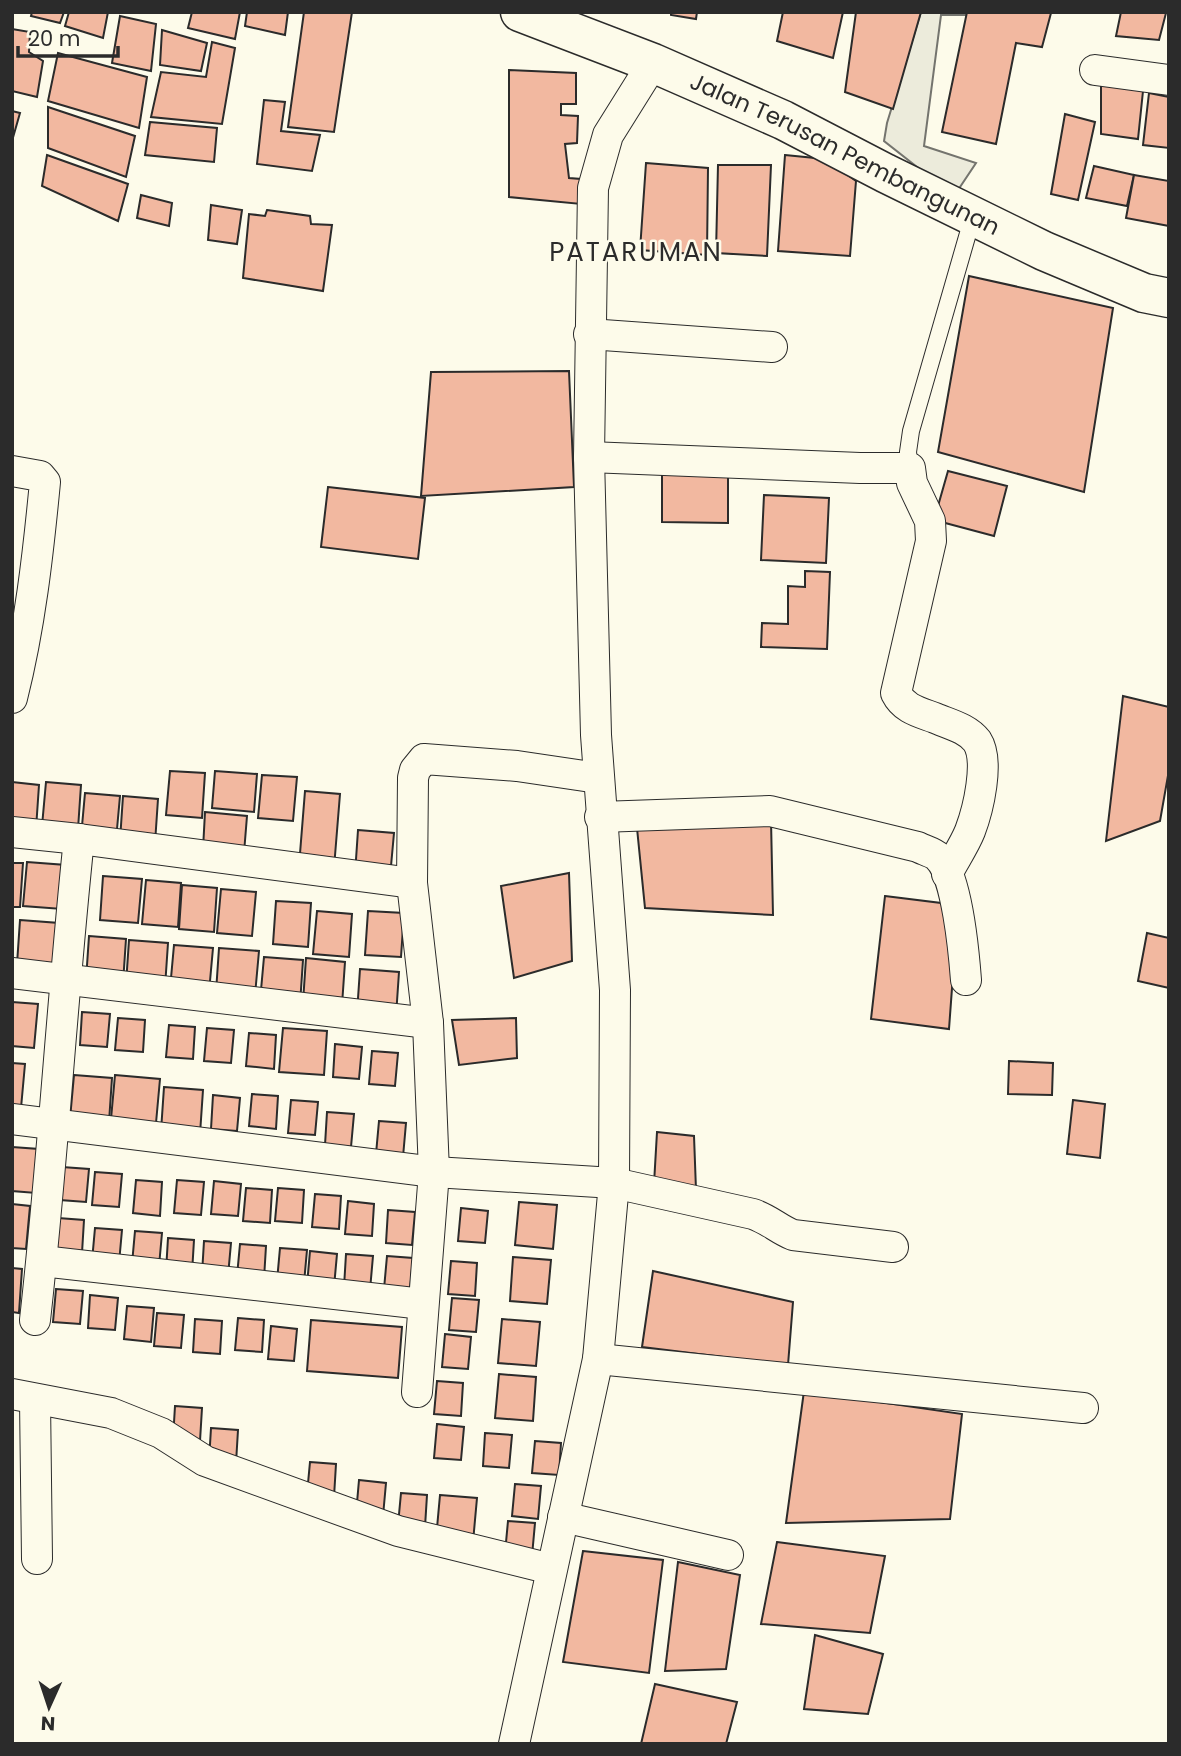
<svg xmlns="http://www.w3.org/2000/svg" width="1181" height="1756" font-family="Poppins,sans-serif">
	<rect width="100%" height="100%" fill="#fdfbea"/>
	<polygon fill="#ecebdb" stroke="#74746e" stroke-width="2" points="921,12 967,12 967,15 941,15 924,146 976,163 954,196 884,141 887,123"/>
	<g fill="#f2b8a0" stroke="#2b2b2b" stroke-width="2">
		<polygon points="32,12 64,12 60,23 31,16"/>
		<polygon points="69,12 108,12 103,38 65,26"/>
		<polygon points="192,12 240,12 235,39 188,28"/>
		<polygon points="247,12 288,12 285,35 245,26"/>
		<polygon points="304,12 352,12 334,132 288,127"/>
		<polygon points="671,12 697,12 696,19 671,15"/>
		<polygon points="783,12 843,12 833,58 777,41"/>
		<polygon points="856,12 921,12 893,109 845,92"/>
		<polygon points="967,12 1051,13 1042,47 1016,43 996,144 942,132"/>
		<polygon points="1121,12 1166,13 1159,40 1116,36"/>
		<polygon points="120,16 156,24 151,71 112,63"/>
		<polygon points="12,29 30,32 29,52 43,61 37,97 12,91"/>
		<polygon points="162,30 207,43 201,71 160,65"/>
		<polygon points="212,42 235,48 222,124 151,117 161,72 206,77"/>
		<polygon points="58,53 147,77 139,128 48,101"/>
		<polygon points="509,70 576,73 576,104 561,104 561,115 578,116 577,143 565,144 569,178 581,179 581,204 509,197"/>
		<polygon points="1101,80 1143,91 1138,139 1101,134"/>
		<polygon points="1149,93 1169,97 1169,148 1143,145"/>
		<polygon points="264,100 285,102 281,131 320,135 312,171 257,164"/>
		<polygon points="48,107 135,136 126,177 48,148"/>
		<polygon points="12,111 20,113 12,141"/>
		<polygon points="1065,114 1095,122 1078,200 1051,194"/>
		<polygon points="150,122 217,128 214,162 145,155"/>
		<polygon points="47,155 128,184 118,221 42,186"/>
		<polygon points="785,155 825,159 856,181 850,256 778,251"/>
		<polygon points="646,163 708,168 707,255 640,250"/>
		<polygon points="718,165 771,165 767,256 716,253"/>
		<polygon points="1094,166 1134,175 1127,206 1086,198"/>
		<polygon points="1134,175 1169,181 1169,226 1126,218"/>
		<polygon points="141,195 172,203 169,226 137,218"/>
		<polygon points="211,205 242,210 237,244 208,240"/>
		<polygon points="267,210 310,216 311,224 332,225 323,291 243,278 249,214 265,216"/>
		<polygon points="969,276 1113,308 1084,492 938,452"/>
		<polygon points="569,371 574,487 421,496 431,372"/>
		<polygon points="662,471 728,471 728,523 662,522"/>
		<polygon points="948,471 1007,486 994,536 934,520"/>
		<polygon points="328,487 425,498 418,559 321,547"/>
		<polygon points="764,495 829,498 826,563 761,560"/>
		<polygon points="805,571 830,572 827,649 761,647 762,623 788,624 788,586 805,587"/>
		<polygon points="1123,696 1169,707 1169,770 1160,821 1106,841"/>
		<polygon points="170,771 205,773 202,818 166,815"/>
		<polygon points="215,771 257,774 254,812 212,808"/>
		<polygon points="262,775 297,777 293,821 258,818"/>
		<polygon points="12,782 39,785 36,829 12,827"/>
		<polygon points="46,782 81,785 78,829 42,826"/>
		<polygon points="305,791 340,794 334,868 299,866"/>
		<polygon points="85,793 120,796 116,840 81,837"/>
		<polygon points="123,796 158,799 155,843 120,840"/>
		<polygon points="205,812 247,816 244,853 203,849"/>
		<polygon points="636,818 771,820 773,915 645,908"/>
		<polygon points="358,830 394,833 390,877 355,874"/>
		<polygon points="27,862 66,865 62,909 23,906"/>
		<polygon points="12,863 23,863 20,907 12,907"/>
		<polygon points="569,873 572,961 514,978 501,886"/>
		<polygon points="103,876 142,879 138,923 100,920"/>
		<polygon points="146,880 181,883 178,927 142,924"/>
		<polygon points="182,885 217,888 214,932 179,929"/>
		<polygon points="221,889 256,892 252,936 217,933"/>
		<polygon points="885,896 949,904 956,934 949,1029 871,1019"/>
		<polygon points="276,901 311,903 308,947 273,944"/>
		<polygon points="317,911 352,914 349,957 313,954"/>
		<polygon points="368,911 404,913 401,957 365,955"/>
		<polygon points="20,920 59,923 55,967 17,964"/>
		<polygon points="1147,933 1169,938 1169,988 1138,981"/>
		<polygon points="89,936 126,939 123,983 86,980"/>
		<polygon points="129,940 168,943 165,987 126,984"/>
		<polygon points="174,945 213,948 209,992 170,989"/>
		<polygon points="219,948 259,951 255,995 216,992"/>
		<polygon points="264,957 303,960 300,1004 260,1001"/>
		<polygon points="306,958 345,962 342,1005 303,1002"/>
		<polygon points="360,969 399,972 396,1016 357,1013"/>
		<polygon points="12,1002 38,1004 34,1048 12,1046"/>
		<polygon points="82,1012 110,1014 107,1047 80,1045"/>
		<polygon points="118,1018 145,1020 143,1052 115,1050"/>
		<polygon points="516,1018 517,1058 459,1065 452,1020"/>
		<polygon points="169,1025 195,1027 193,1059 166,1057"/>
		<polygon points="207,1028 234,1030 231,1063 204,1061"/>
		<polygon points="283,1028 327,1031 324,1075 279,1072"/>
		<polygon points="249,1033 276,1035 274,1069 246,1066"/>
		<polygon points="335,1044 362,1047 359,1079 333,1077"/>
		<polygon points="372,1051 398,1053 395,1086 369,1084"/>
		<polygon points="1009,1061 1053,1063 1052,1095 1008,1094"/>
		<polygon points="12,1063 25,1064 21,1108 12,1108"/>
		<polygon points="74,1075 112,1078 109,1122 70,1119"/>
		<polygon points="115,1075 160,1079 156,1123 111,1119"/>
		<polygon points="164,1087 203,1090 200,1134 161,1131"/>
		<polygon points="252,1094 278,1096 276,1129 249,1126"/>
		<polygon points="213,1095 240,1098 237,1131 211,1129"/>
		<polygon points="291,1100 318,1102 315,1135 288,1133"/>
		<polygon points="1073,1100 1105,1104 1100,1158 1067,1154"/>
		<polygon points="327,1112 354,1114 351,1147 325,1145"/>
		<polygon points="379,1121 406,1123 403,1157 376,1154"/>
		<polygon points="657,1132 694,1136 696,1190 654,1184"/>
		<polygon points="12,1147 39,1149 36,1193 12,1191"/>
		<polygon points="62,1167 89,1169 86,1202 60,1200"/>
		<polygon points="95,1172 122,1174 119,1207 92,1205"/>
		<polygon points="136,1180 162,1182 160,1216 133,1213"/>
		<polygon points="177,1180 204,1182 201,1215 174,1213"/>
		<polygon points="214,1181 241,1184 238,1216 211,1214"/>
		<polygon points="246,1188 272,1190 270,1223 243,1221"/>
		<polygon points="278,1188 304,1190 302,1223 275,1221"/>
		<polygon points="315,1194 341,1196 339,1229 312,1227"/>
		<polygon points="348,1201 374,1204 372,1236 345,1234"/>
		<polygon points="519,1202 557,1205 553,1249 515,1245"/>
		<polygon points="12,1204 30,1206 26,1249 12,1248"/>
		<polygon points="461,1208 488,1211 485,1243 458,1241"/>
		<polygon points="388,1210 415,1212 412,1245 386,1243"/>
		<polygon points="58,1218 84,1220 82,1253 55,1251"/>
		<polygon points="95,1228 122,1230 119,1263 92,1261"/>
		<polygon points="135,1231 162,1233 159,1266 132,1264"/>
		<polygon points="168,1238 194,1240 192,1273 166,1271"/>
		<polygon points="204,1241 231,1243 228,1276 202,1274"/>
		<polygon points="240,1244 266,1246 264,1279 237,1276"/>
		<polygon points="280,1248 307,1250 304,1283 277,1281"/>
		<polygon points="310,1251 337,1254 334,1287 307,1285"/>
		<polygon points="346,1254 373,1256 370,1290 344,1287"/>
		<polygon points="387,1256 413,1258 410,1291 384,1289"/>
		<polygon points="513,1257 551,1260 547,1304 510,1301"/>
		<polygon points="451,1261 477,1263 475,1296 448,1294"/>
		<polygon points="12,1268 22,1269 19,1313 12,1312"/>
		<polygon points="653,1271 793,1302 788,1365 642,1347"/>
		<polygon points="56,1289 83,1291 80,1324 53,1322"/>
		<polygon points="90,1295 118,1298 115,1330 88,1328"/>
		<polygon points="452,1298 479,1300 476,1332 449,1330"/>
		<polygon points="127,1306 154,1308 151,1342 124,1339"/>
		<polygon points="157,1313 184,1315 181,1348 154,1346"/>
		<polygon points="238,1318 264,1320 262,1352 235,1350"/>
		<polygon points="195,1319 222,1321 220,1354 193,1352"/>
		<polygon points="502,1319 540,1322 536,1366 498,1363"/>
		<polygon points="311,1320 402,1327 398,1378 307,1371"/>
		<polygon points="271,1326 297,1329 294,1361 268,1359"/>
		<polygon points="445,1334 471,1337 468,1369 442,1367"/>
		<polygon points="499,1374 536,1377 533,1421 495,1418"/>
		<polygon points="437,1381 463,1383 461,1416 434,1414"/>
		<polygon points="804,1391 962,1414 950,1519 786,1523"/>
		<polygon points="175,1406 202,1408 200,1441 173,1439"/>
		<polygon points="437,1424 464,1427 461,1460 434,1458"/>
		<polygon points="211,1428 238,1430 236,1463 209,1461"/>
		<polygon points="485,1433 512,1435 509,1468 483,1466"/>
		<polygon points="535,1441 561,1443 559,1475 532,1473"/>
		<polygon points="310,1462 336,1464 334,1497 307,1494"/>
		<polygon points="359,1480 386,1483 383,1516 356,1514"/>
		<polygon points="515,1484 541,1486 538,1519 512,1516"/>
		<polygon points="401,1493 427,1495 425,1527 398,1525"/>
		<polygon points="440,1495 477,1498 473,1542 436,1539"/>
		<polygon points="508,1521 535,1523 532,1556 505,1553"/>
		<polygon points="777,1542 885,1556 870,1633 761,1624"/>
		<polygon points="583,1551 663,1560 649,1673 563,1662"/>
		<polygon points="678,1562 740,1575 726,1669 665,1671"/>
		<polygon points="815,1635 883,1654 868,1714 804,1709"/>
		<polygon points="655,1684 737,1702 726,1744 641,1744"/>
	</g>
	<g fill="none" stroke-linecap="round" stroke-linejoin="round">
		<defs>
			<polyline id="lane" points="910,468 908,452 911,431 973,216"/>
			<g id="street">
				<polyline points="1095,70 1169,80"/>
				<polyline points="589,334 772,347"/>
				<path d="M589,457L860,468H910L912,483L930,521L931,541L896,693C904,709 919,712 935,718C949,724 967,728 977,741C990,761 978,810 970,831C964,846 954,860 947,874"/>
				<path d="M12,471L40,476L45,482C38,555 30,627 12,698"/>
				<path d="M600,817L770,811L918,847C923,850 933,852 938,857C957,874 964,954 966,980"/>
				<polyline points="12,832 79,839 412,883"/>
				<polyline points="12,973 428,1023"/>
				<path d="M12,1119L434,1172L614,1183L753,1214C770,1220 778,1229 793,1235L893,1247"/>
				<polyline points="42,1261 423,1304"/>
				<path d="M35,1320C53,1160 62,999 79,839"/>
				<polyline points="598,1359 1083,1408"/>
				<polyline points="417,1392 434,1172 428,1023 412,883 413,778 415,770 424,759 517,766 598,778"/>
				<polyline points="12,1394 111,1413 161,1433 205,1461 398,1531 551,1569"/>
				<polyline points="35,1400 37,1559"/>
				<polyline points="563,1517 728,1555"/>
				<polyline points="514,1744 598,1359 614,1183 615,990 596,735 589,457 593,188 608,135 653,63"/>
			</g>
			<g id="secondary">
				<path id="s1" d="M520,12L653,63L783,120L885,173L1044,251L1144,293L1169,298"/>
			</g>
		</defs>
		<use href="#lane" stroke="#2b2b2b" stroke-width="18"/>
		<use href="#street" stroke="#2b2b2b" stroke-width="32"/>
		<use href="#secondary" stroke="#2b2b2b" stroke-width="41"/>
		<use href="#lane" stroke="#fdfbea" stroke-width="16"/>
		<use href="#street" stroke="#fdfbea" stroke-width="30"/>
		<use href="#secondary" stroke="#fdfbea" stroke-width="38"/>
	</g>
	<g text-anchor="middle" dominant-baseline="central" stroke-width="5" stroke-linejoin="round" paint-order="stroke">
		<g font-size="23" fill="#2b2b2b" stroke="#fdfbea">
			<text stroke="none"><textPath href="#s1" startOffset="355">Jalan Terusan Pembangunan</textPath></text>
		</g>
		<g font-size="26" letter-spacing="2" fill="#2b2b2b" stroke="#fdfbea">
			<text x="636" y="252">PATARUMAN</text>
		</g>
	</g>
	<rect width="1181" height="1756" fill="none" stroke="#2b2b2b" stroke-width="28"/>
	<g transform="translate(49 1707) rotate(183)" stroke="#fdfbea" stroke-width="5" paint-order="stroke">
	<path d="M0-5L12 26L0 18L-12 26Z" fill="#2b2b2b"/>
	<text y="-10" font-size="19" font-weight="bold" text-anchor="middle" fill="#2b2b2b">N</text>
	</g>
	<path d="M18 46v10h100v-10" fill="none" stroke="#2b2b2b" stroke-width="3.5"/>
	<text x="28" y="46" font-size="21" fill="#2b2b2b" stroke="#fdfbea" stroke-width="5" paint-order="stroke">20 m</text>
</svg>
